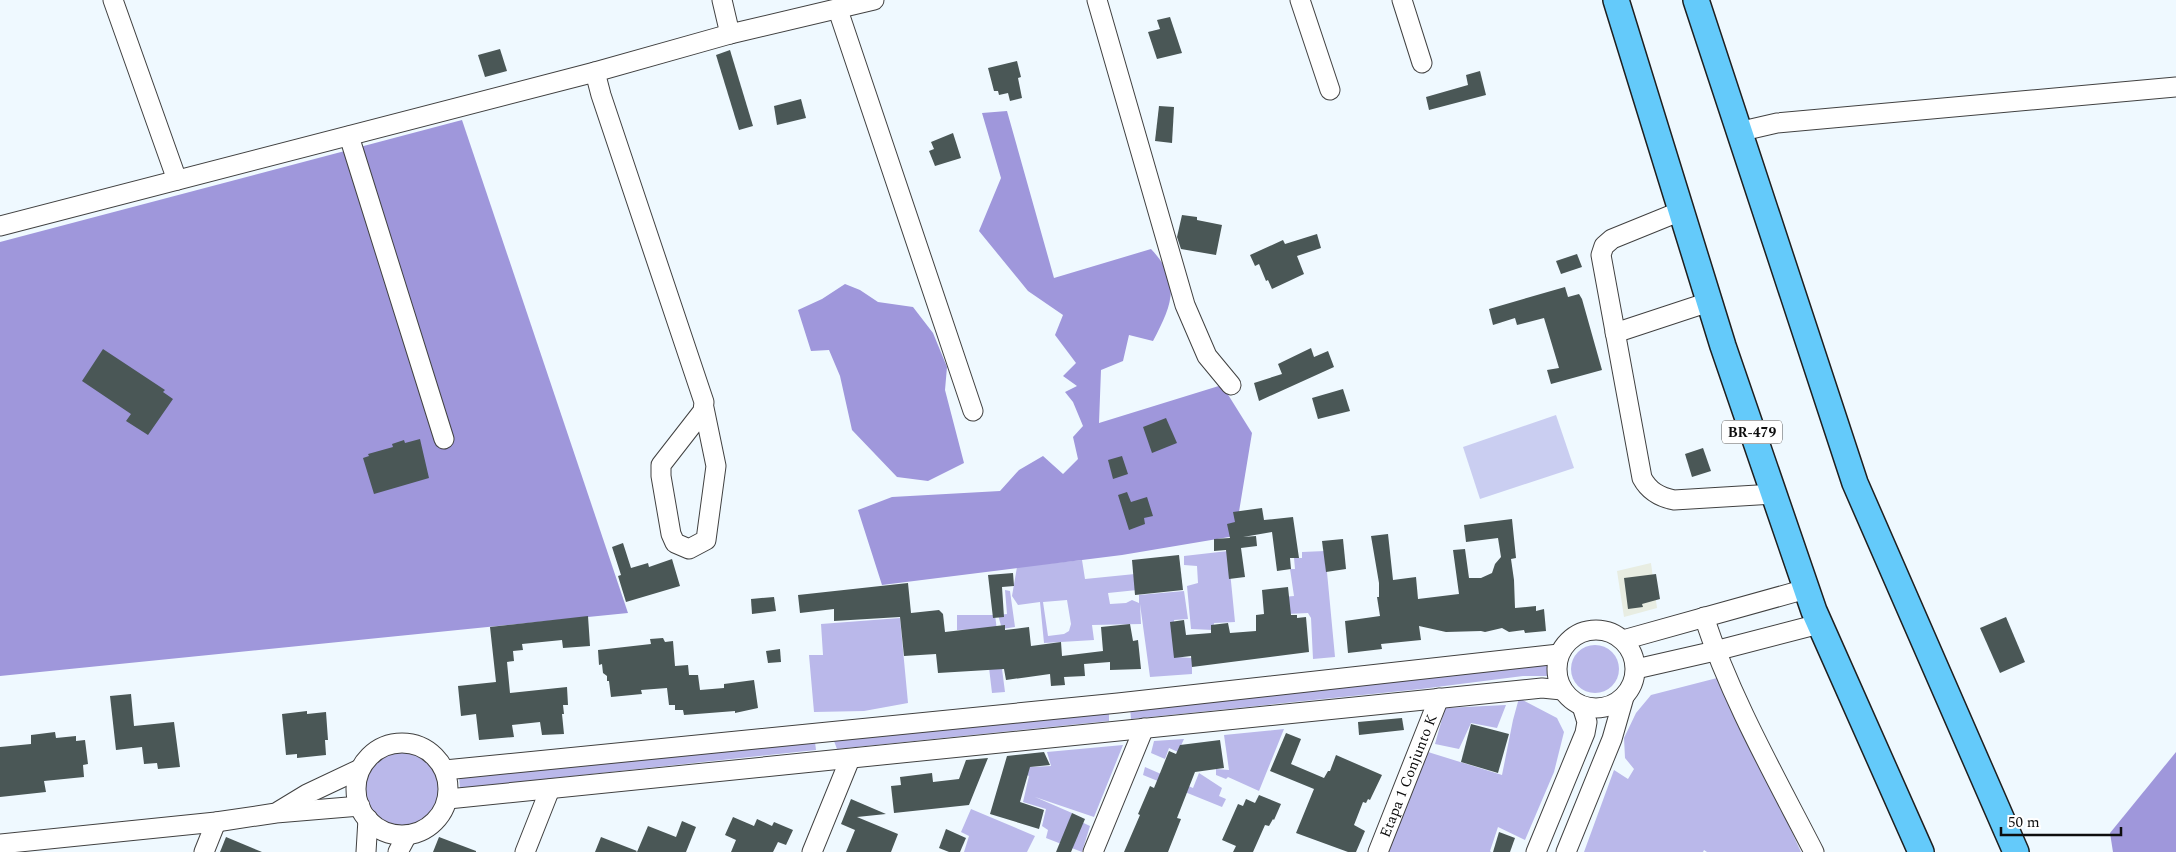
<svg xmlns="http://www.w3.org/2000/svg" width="2176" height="852" font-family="Spectral,serif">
	<rect width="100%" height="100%" fill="#eff9ff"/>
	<polygon fill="#e8ede2" points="1651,563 1657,608 1624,617 1617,571"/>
	<g fill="#bab8ea" fill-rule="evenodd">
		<polygon points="1228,551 1235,622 1214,623 1213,630 1191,629 1187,586 1198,583 1197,566 1184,565 1184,556"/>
		<polygon points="1325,551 1335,657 1313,659 1311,618 1308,613 1287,614 1283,597 1294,596 1290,569 1295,569 1294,558 1302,558 1302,552"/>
		<path d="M1082,560L1085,579L1135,574L1137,590L1108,593L1110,604L1126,603L1132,600L1139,603V595L1184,591L1188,619L1174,620L1177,657L1192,658V674L1150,677L1140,604L1141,624L1092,625L1094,640L1044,643L1040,602L1018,605L1012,596L1017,567ZM1067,600L1071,624L1069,631L1064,634L1048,636L1043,602Z"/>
		<polygon points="1005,590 1010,591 1015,627 1002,629 998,615 1007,614"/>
		<polygon points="957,615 995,615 1005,692 992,693 986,642 987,629 957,630"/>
		<polygon points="900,618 908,703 864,711 814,712 809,655 823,655 821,624"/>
		<circle cx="1595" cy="669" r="24"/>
		<polygon points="1548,665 1549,676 1523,676 1421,689 1131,719 1130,707"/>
		<polygon points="1721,677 1801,852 1707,852 1704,850 1703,852 1584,852 1614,770 1628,779 1634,769 1625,758 1624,738 1636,713 1651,695"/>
		<polygon points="1519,698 1557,718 1564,732 1554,772 1525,840 1498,827 1490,851 1491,852 1388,852 1428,752 1502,775 1513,720"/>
		<polygon points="1506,705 1497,728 1471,723 1459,749 1435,744 1445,708"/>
		<polygon points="1109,711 1109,721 837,749 834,741 836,738"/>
		<polygon points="1284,729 1259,791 1228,777 1226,779 1216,775 1216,769 1229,770 1224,735"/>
		<polygon points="1184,739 1178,752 1169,748 1165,759 1151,753 1154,741"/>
		<polygon points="815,742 816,750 460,788 459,777"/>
		<polygon points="1123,745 1094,817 1035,797 1072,813 1071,817 1090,826 1082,852 1046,838 1048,830 1042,826 1046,809 1023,802 1029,776 1011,768 1051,766 1047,752"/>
		<circle cx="402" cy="789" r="37"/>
		<polygon points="1145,767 1193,788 1199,773 1222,788 1219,796 1226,799 1222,807 1143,775"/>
		<polygon points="971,809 1035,836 1027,852 964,852 969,836 961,832"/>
	</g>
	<g fill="#9f97db">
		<path d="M1007,111L1054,278L1151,249C1182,282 1172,305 1153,341L1129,335L1123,361L1101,370L1099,423L1222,385L1252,433L1235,536L1122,555L882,585L858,510L892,497L1000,491L1019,470L1043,456L1063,474L1078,459L1073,437L1083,426L1073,402L1065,392L1077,386L1063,376L1076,363L1055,335L1063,315L1028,291L979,231L1001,178L982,113Z"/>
		<polygon points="462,120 628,613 0,676 0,242"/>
		<polygon points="845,284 860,290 878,302 913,307 933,333 947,367 945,390 964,463 928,481 897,477 852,430 840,376 829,350 811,351 798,310 822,299"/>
		<polygon points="2176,752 2176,852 2113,852 2110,833"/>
	</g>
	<polygon fill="#cacef1" points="1556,415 1574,468 1480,499 1463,447"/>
	<g fill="#4a5756">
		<polygon points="1170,17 1182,53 1157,59 1148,32 1160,29 1157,20"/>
		<polygon points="500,49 507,71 485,77 478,55"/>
		<polygon points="730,50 753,126 739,130 716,55"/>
		<polygon points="1017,61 1021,77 1018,78 1022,98 1010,101 1008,93 999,95 998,91 994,91 988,68"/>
		<polygon points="1480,71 1486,95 1429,110 1426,97 1468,85 1466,75"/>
		<polygon points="801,99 806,118 777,125 774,106"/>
		<polygon points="1159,106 1174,107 1172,143 1155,141"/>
		<polygon points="953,133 961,158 935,166 929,151 934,149 931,142"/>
		<polygon points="1182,215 1197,217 1197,220 1222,225 1216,255 1181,249 1177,237"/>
		<polygon points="1317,234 1321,248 1297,256 1304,274 1272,289 1268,280 1266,281 1259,264 1255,266 1250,255 1283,240 1285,244"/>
		<polygon points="1577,254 1582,267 1561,274 1556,261"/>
		<polygon points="1565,287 1568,297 1579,294 1582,299 1602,370 1551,384 1547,370 1559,368 1544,318 1517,325 1515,318 1493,325 1489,309"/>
		<polygon points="1311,348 1314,357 1328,351 1334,367 1259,401 1254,383 1282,374 1278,364"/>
		<polygon points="103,349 165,390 163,392 173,399 148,435 126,421 131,414 82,381"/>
		<polygon points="1343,389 1350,411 1318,419 1312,398"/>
		<polygon points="1166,418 1177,443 1152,453 1143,427"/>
		<polygon points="420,439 429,478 374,494 363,458 369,456 368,454 393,447 392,444 404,440 405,443"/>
		<polygon points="1703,448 1711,471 1692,477 1685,454"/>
		<polygon points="1122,456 1128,474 1113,479 1108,460"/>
		<polygon points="1127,492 1131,502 1147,497 1153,516 1144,518 1145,524 1129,530 1118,495"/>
		<polygon points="1262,508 1264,520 1293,517 1299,558 1290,558 1291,569 1277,571 1272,532 1243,537 1256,536 1257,546 1241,548 1245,577 1229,579 1226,550 1214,551 1214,539 1230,538 1227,524 1235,522 1233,512"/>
		<polygon points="1512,519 1516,558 1511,559 1514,580 1515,608 1536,606 1536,611 1544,609 1546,631 1525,633 1524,630 1509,632 1502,628 1485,632 1481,631 1446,632 1419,626 1421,640 1381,644 1382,649 1348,653 1345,621 1380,616 1377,597 1379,597 1379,583 1371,536 1388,534 1393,580 1416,577 1418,599 1459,594 1453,550 1465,549 1469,578 1481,578 1492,573 1495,564 1501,557 1498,538 1466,542 1464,525"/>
		<polygon points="1343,539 1346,569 1326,572 1322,541"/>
		<polygon points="623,543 631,568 648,563 649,567 672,559 680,586 626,602 618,576 621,575 612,547"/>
		<polygon points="1179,555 1183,590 1135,595 1132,560"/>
		<polygon points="1013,573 1014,586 1002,587 1004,617 993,618 988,575"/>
		<polygon points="1656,574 1660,599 1642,604 1643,607 1628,609 1624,578"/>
		<polygon points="908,583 911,613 939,610 943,614 945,632 1005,625 1005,630 1029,627 1031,646 1061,642 1062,656 1103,651 1101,627 1130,624 1133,641 1138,640 1141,669 1110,670 1110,662 1084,664 1085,676 1064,677 1065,685 1051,686 1050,674 1006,680 1004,669 938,673 936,654 904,656 900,617 834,621 834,609 800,613 798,595"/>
		<polygon points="1288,587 1291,615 1297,615 1297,618 1306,617 1309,652 1192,667 1191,656 1174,658 1170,622 1184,620 1186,635 1211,633 1211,625 1228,623 1230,633 1256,631 1256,615 1264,614 1262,590"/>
		<polygon points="774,597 776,611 752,614 751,599"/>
		<polygon points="588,616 590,646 563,648 562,640 522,644 523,650 513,651 514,661 507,662 510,693 567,687 568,705 563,705 564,714 562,714 564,734 542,735 540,722 512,725 514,737 479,740 476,714 461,716 458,686 496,682 490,627"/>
		<polygon points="2006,617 2025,662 2000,673 1980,628"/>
		<polygon points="663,638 665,642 673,641 675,666 688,665 689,675 698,675 700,690 724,688 724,684 754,680 758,708 735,713 735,711 684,715 683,710 675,710 675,705 669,705 667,688 641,690 642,694 611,697 609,681 607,681 607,676 603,673 602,664 599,665 598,650 651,644 650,639"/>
		<polygon points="780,649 781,662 768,663 766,651"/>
		<polygon points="131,694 134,726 174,722 180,767 158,769 157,763 144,764 142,747 116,750 110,696"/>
		<polygon points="307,711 307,714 326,712 328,740 325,740 326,755 297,758 297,754 286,755 282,714"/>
		<polygon points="1402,718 1404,730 1359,735 1358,722"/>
		<polygon points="1471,724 1509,734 1498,773 1461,762"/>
		<polygon points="55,732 56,738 76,736 76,741 85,740 88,764 83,765 84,777 44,781 46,792 0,797 0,747 31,744 31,735"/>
		<polygon points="1286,733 1301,739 1291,764 1324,778 1328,771 1330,771 1336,755 1382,775 1370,800 1368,799 1366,803 1363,802 1354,825 1365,831 1356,852 1348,852 1296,833 1314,789 1270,771"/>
		<polygon points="1220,740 1224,768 1195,772 1177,818 1181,819 1168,852 1124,852 1140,815 1138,814 1150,786 1154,788 1169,751 1176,754 1180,745"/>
		<polygon points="1044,752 1050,765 1030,767 1020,802 1044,810 1039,829 990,814 1007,756"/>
		<polygon points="988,758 969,805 894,813 891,786 901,785 900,777 932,773 933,782 959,779 966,760"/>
		<polygon points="1259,795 1281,804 1274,820 1273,819 1269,826 1265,825 1253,852 1233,852 1236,846 1222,840 1238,804 1243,806 1246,799 1255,803"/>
		<polygon points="851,799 886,814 857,817 898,834 891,852 846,852 855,830 841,824"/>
		<polygon points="1072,813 1085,819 1071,852 1056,852"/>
		<polygon points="733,817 754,826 757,819 772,826 774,822 793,830 786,845 778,842 773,852 731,852 736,840 725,835"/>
		<polygon points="682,821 696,827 686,852 637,852 648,826 676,837"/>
		<polygon points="946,829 966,838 960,852 949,852 939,848"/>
		<polygon points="1499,832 1515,838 1510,852 1493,852"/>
		<polygon points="226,837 262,852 220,852"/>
		<polygon points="439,837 476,851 476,852 433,852"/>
		<polygon points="601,837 637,851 636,852 595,852"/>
	</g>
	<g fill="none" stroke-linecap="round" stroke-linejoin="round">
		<defs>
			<g id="minor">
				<polyline points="113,0 177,180"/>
				<polyline points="722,0 730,34"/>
				<polyline points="1097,0 1185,305 1207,356 1231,385"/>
				<polyline points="1300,0 1330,90"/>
				<polyline points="1402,0 1422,63"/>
				<polyline points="838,10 973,411"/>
				<polyline points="595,72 601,95 704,402 703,411 661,465 661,476 671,534 675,543 689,549 706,540 716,466 704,408"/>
				<polyline points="1738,132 1777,123 2176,87"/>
				<polyline points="349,136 444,439"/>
				<path d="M1681,211L1612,239L1604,246L1601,255L1642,478C1649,491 1659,497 1674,500L1774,494"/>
				<polyline points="0,226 595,72 730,34 874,0"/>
				<polyline points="1615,333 1709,302"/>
				<path d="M1704,617C1731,699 1775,776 1814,852"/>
				<circle cx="1596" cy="669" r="39"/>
				<polyline points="1623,640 1806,589"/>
				<polyline points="1636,669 1715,651 1819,624"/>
				<circle cx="402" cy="789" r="46"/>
				<polyline points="445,770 1118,703 1559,654"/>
				<polyline points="448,799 1542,688 1562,690"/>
				<polyline points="279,811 307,794 360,769"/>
				<polyline points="0,844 216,822 276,813 360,806"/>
				<polyline points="204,852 216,822"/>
				<polyline points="366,852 368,819"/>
				<polyline points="398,852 407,835"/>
				<polyline points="525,852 550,789"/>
				<polyline points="812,852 850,759"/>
				<polyline points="1093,852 1144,728"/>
				<path id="s1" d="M1378,852L1439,698"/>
				<polyline points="1536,852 1585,733 1587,722 1582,706"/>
				<polyline points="1566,852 1612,739 1624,697"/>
			</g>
			<g id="major">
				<polyline points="1616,0 1723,346 1814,611 1921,852"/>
				<polyline points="1696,0 1855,483 2016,852"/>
			</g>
		</defs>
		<use href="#minor" stroke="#414141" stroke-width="21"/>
		<use href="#major" stroke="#1f1f1f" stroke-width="28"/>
		<use href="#minor" stroke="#fff" stroke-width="19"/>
		<use href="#major" stroke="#64cafa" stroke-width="25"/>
	</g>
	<g text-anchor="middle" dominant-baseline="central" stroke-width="5" stroke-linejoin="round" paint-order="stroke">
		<rect fill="#fff" stroke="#565656" stroke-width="1" x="1722" y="420.5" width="60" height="23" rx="4"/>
		<g font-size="14" font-weight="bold" fill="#0e0e0e">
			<text x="1752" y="432">BR-479</text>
		</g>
		<g font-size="15" fill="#0e0e0e" stroke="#fff">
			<text stroke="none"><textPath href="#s1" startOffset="82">Etapa 1 Conjunto K</textPath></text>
		</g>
	</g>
	<path d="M2001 827v8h120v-8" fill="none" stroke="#0e0e0e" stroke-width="2.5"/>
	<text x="2008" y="827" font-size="15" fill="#0e0e0e" stroke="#ffffff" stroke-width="4" paint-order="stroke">50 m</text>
</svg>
